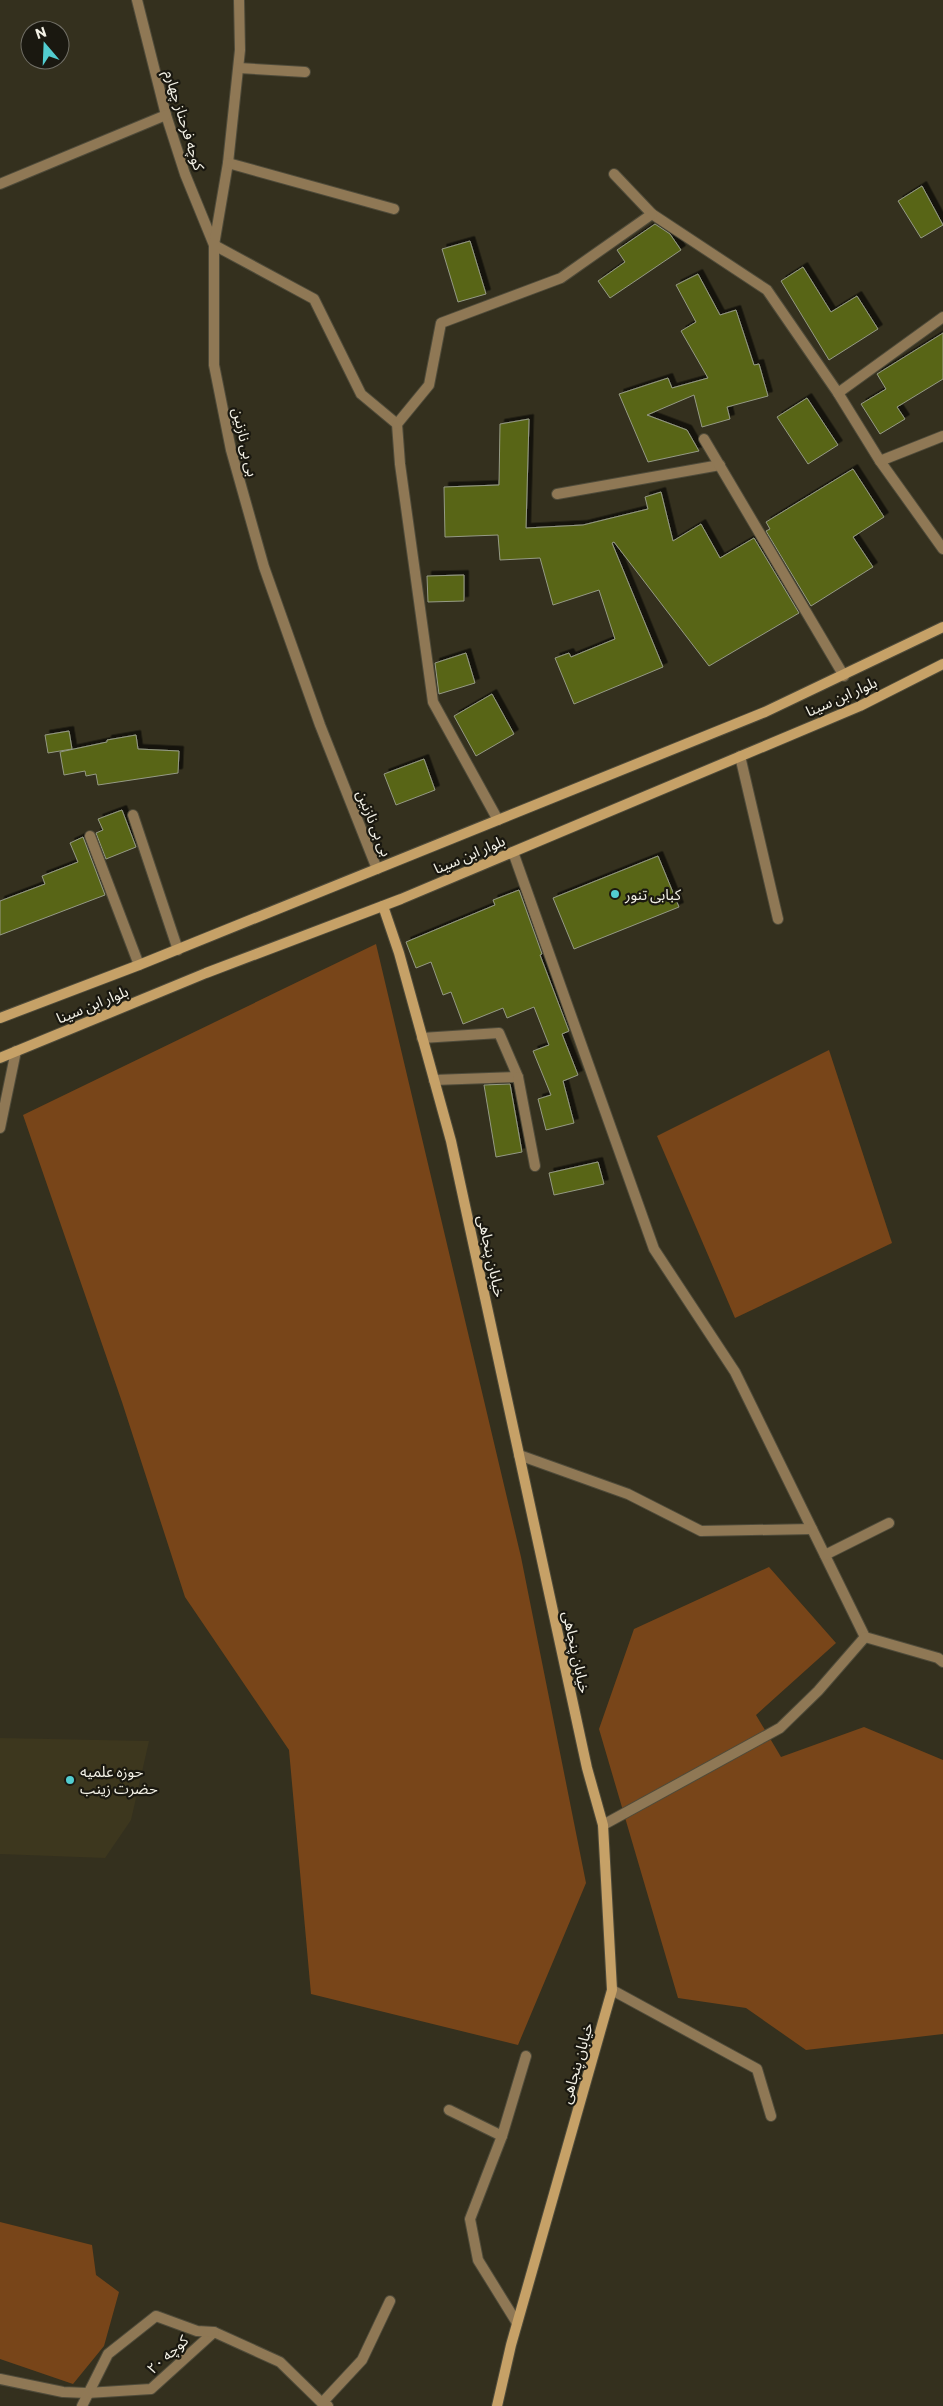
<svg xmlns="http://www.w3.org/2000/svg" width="943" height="2406" font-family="Commissioner,'Noto Sans Arabic',sans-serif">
	<defs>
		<filter id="shadow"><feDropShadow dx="4.5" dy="-4.5" stdDeviation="0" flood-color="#0009"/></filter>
	</defs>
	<rect width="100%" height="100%" fill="#34301e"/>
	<polygon fill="#3d371e" points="0,1738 149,1741 131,1820 105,1858 0,1854"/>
	<g fill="#784519">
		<polygon points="376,944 521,1557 586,1883 518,2045 311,1994 289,1750 185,1597 122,1402 23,1115"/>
		<polygon points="829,1050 892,1243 735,1318 657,1136"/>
		<polygon points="769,1567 836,1643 756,1715 781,1757 864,1727 943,1760 943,2034 806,2050 746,2008 678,1998 599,1729 634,1629"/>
		<polygon points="0,2222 92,2245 96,2275 119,2292 104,2346 73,2384 0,2359"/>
	</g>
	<g fill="#596515" stroke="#959a85" filter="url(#shadow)">
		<polygon points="922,186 943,225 921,238 898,201"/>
		<polygon points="655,224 670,234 681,250 610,298 598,281 625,262 617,250"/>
		<polygon points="470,241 486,294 458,302 442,249"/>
		<polygon points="803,267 831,312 857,296 878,329 829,360 781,281"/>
		<polygon points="698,274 720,315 736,310 754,365 759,364 768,396 727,407 730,419 702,427 694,395 647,415 687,430 699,451 648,462 619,394 668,378 672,388 708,378 681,331 696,322 676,285"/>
		<polygon points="943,333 943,379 897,407 905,419 880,434 861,404 886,389 877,374"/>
		<polygon points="807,398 838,445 808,464 777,417"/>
		<polygon points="529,419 526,528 583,525 648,509 645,497 661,492 673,541 701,524 720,558 754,538 799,613 709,666 614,542 612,543 663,667 574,704 555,658 569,653 571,657 615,639 599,590 553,605 540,558 500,560 498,535 445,537 444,487 499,485 500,424"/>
		<polygon points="853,469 884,517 853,537 873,567 811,606 766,531 770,529 766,522"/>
		<polygon points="464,575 464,601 428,602 427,576"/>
		<polygon points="466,653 475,683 439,694 435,663"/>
		<polygon points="492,694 514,734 476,756 454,716"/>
		<polygon points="69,731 72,749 48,753 45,735"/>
		<polygon points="136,735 138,749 179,751 178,773 98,785 96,774 86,776 85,771 64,775 60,752 107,742 107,740"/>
		<polygon points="424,759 435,790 396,805 384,774"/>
		<polygon points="122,810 136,847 106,859 96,833 103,830 98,819"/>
		<polygon points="83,837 105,895 0,935 0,901 45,884 42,876 78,862 70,843"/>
		<polygon points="658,856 679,907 574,949 553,898"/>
		<polygon points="519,890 542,954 540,955 569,1031 562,1034 578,1075 563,1081 574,1123 546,1130 538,1099 551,1095 533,1051 549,1045 534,1007 507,1018 503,1008 463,1024 451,992 443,995 431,962 416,968 406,942 495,905 493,900"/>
		<polygon points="510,1084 522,1152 496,1157 484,1085"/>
		<polygon points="598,1162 604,1184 554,1195 549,1173"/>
	</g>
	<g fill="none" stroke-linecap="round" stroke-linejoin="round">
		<defs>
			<polyline id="lane" points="557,494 720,465"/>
			<g id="street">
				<polyline points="137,0 166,115 185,174 214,245 314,299 361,394 397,424 400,464 433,702 498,820"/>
				<polyline points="239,0 240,50 228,163 214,245 214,365 231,450 264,567 320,725 377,869"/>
				<polyline points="239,68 305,72"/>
				<polyline points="228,163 394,209"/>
				<polyline points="614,174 652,214 767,290 838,393 880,461 943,549"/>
				<polyline points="0,184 166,115"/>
				<polyline points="838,393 943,317"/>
				<polyline points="397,424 429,385 441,323 561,278 652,214"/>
				<polyline points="704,439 844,676"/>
				<polyline points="880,461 943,436"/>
				<polyline points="740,756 778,919"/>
				<polyline points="133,815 178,950"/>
				<polyline points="90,836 139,965"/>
				<polyline points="513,852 654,1249 735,1372 865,1637 938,1658 943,1662"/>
				<polyline points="422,1038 499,1033 518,1077 434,1080"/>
				<polyline points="518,1077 535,1166"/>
				<polyline points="0,1128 16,1051"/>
				<polyline points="519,1455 628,1494 701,1531 812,1529"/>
				<polyline points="825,1555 889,1523"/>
				<polyline points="603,1825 780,1728 818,1691 865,1637"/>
				<polyline points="612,1990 757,2069 771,2116"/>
				<polyline points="449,2110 502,2136 470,2219 478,2260 517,2323"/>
				<polyline points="502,2136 526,2056"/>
				<polyline points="0,2379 63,2392 87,2393 151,2389 214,2332 280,2362 322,2403 328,2406"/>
				<polyline points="322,2403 362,2360 390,2301"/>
				<polyline points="82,2406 108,2354 156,2316 197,2331 214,2332"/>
			</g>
			<g id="secondary">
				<polyline points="383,906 399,953 451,1141 587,1768 603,1825 612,1990 511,2345 497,2406"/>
				<polyline points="0,1018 139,965 765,712 943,627"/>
				<polyline points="0,1058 206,973 401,899 860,706 943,664"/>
			</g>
		</defs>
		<use href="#lane" stroke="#4f4b3a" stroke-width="12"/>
		<use href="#street" stroke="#4f4b3a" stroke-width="12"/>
		<use href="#secondary" stroke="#4f4b3a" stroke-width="12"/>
		<use href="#lane" stroke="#8f7855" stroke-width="10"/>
		<use href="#street" stroke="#8f7855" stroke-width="10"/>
		<use href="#secondary" stroke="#c6a167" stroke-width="10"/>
	</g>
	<g fill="#52cdd0" stroke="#1a1810" stroke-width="2">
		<circle cx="615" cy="894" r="5"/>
		<circle cx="70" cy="1780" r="5"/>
	</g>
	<g text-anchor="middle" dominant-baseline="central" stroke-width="4.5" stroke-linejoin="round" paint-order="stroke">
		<g font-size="15" fill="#f4f2e7" stroke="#1a1810">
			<text transform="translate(185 120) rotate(73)">کوچه فرحناز چهارم</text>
			<text transform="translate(246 442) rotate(77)">بی بی نازنین</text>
			<text transform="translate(841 696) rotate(-24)">بلوار ابن سینا</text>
			<text transform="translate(375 823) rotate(68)">بی بی نازنین</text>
			<text transform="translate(469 854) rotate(-23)">بلوار ابن سینا</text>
			<text transform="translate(92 1004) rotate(-22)">بلوار ابن سینا</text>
			<text transform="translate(492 1256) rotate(78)">خیابان پنجاهی</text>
			<text transform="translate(577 1652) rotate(78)">خیابان پنجاهی</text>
			<text transform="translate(576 2063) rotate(-74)">خیابان پنجاهی</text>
			<text transform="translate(167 2354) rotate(-42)">کوچه ۲۰</text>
		</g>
		<g font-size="15" fill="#f4f2e7" stroke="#1a1810" text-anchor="start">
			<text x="625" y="894">کبابی تنور</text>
			<text x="80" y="1771">حوزه علمیه<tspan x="80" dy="17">حضرت زینب</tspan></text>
		</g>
	</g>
	<g transform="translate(45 45) rotate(341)"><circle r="24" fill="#1a1810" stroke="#716f66"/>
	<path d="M0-4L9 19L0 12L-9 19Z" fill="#52cdd0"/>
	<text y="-8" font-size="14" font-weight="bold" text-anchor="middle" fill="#f4f2e7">N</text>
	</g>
</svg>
